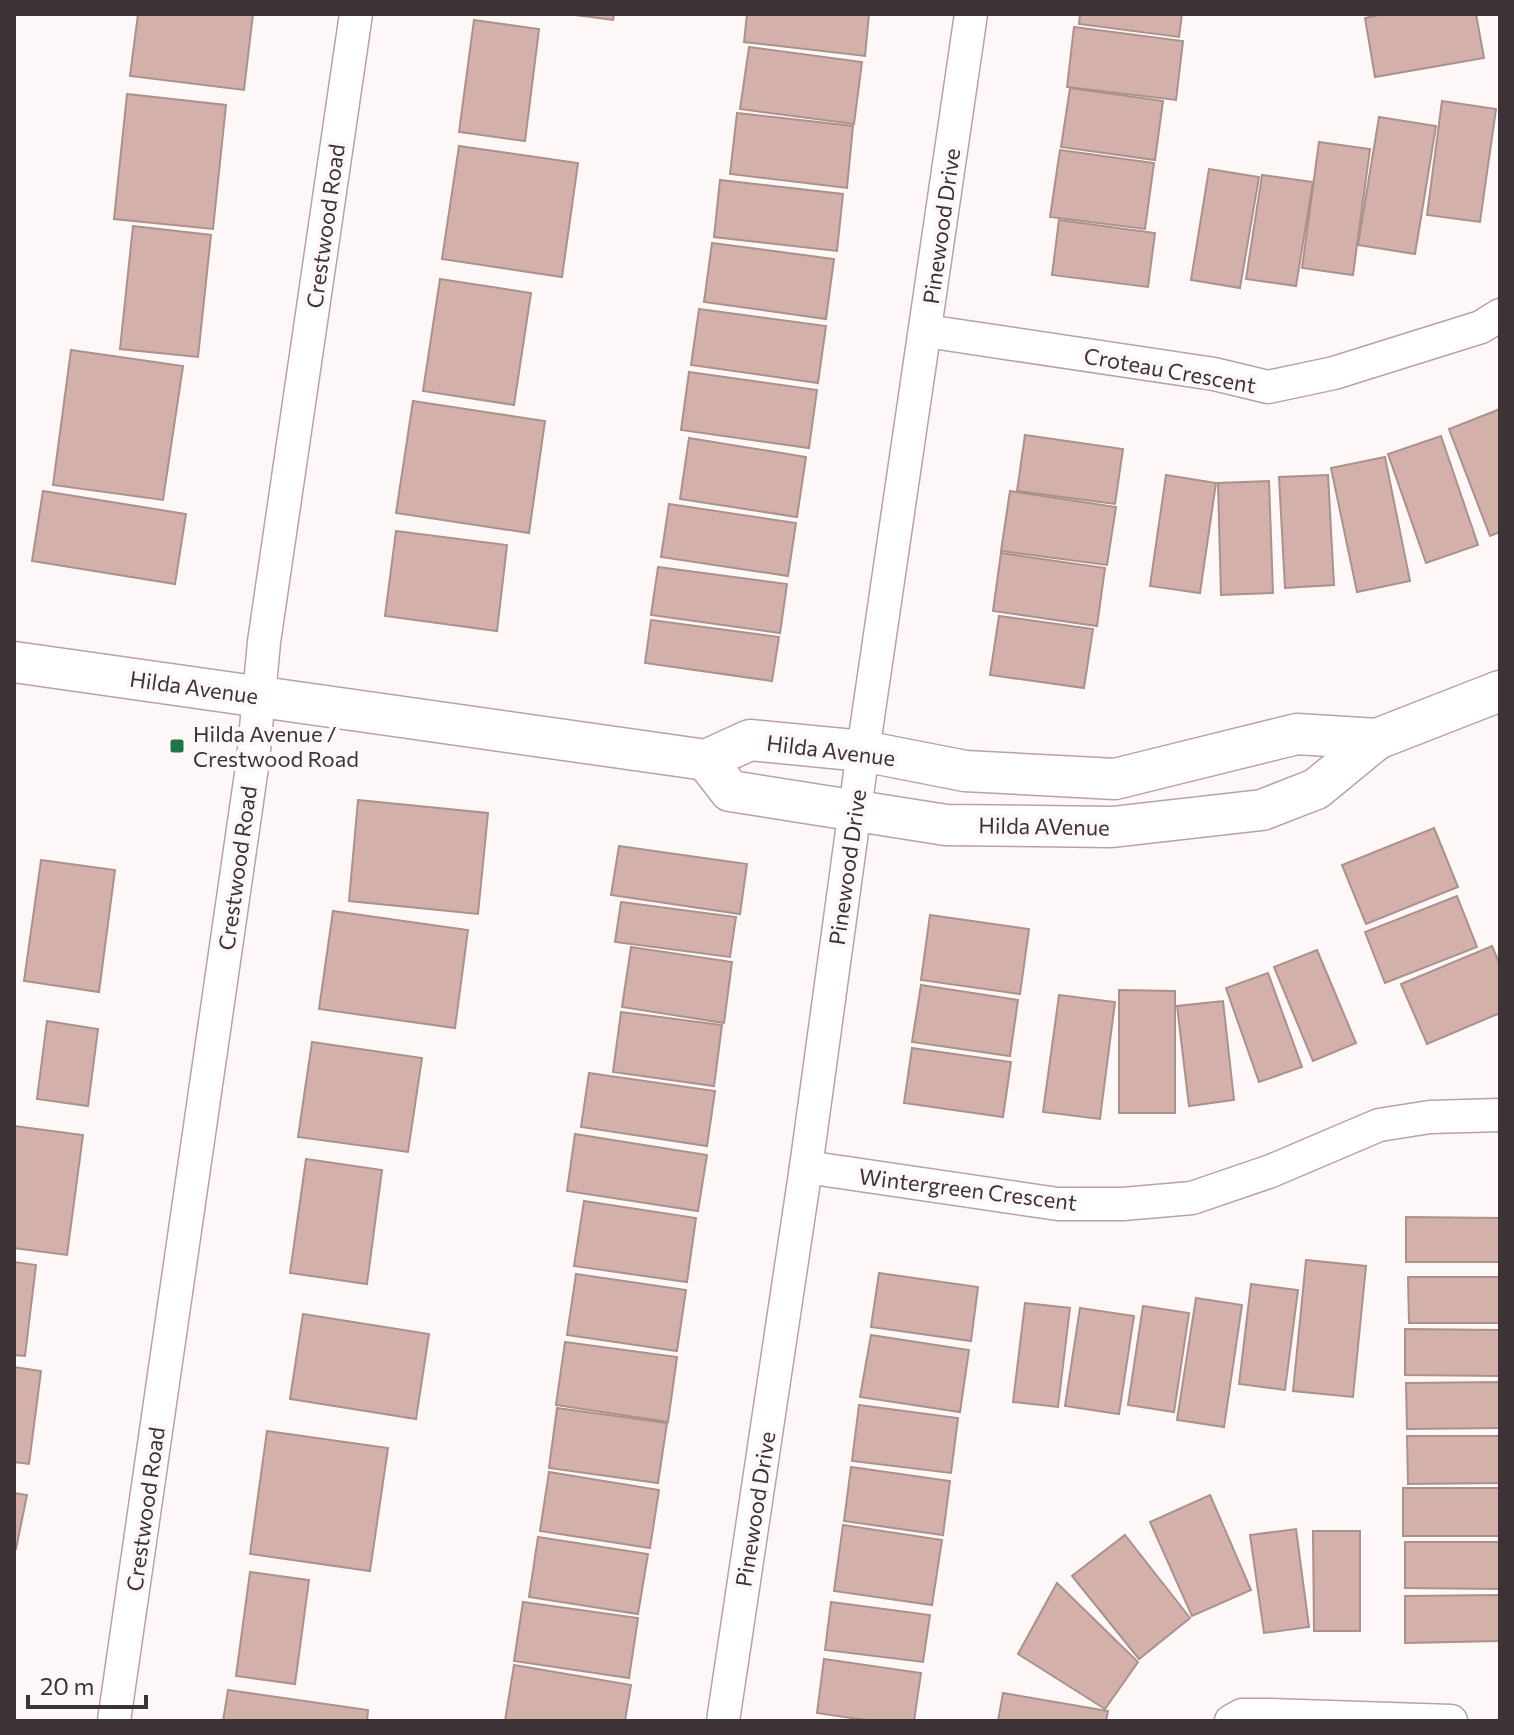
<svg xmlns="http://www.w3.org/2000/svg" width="1514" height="1735" font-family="Commissioner,sans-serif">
	<rect width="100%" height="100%" fill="#fdf7f8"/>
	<g fill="#d3b1aa" stroke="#ab918c" stroke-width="2">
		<polygon points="138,14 253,14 244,90 130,76"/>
		<polygon points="567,14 614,14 613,20"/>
		<polygon points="747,14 869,14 865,56 744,42"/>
		<polygon points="1080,14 1182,14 1179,37 1079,24"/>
		<polygon points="1384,14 1476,14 1484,58 1375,77 1365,18"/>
		<polygon points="474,20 539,29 525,141 459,132"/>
		<polygon points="1074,27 1183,41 1176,100 1067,87"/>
		<polygon points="749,47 862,62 854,124 740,109"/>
		<polygon points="1070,88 1163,101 1155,160 1061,147"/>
		<polygon points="127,94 226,105 213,229 114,219"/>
		<polygon points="1442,101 1496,109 1480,222 1427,215"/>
		<polygon points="737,113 853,126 847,188 730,174"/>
		<polygon points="1379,117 1436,126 1415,254 1358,245"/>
		<polygon points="1319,142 1370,149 1353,275 1302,268"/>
		<polygon points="459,146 578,163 562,277 442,259"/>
		<polygon points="1060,150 1154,163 1145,229 1050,217"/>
		<polygon points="1209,169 1259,177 1240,288 1191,280"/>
		<polygon points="1262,175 1313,182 1296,286 1246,279"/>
		<polygon points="720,180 843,194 837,251 714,237"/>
		<polygon points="1059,220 1155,233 1148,287 1052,275"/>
		<polygon points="133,226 211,235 198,357 120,349"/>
		<polygon points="712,243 834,259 826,319 704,302"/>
		<polygon points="440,279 531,293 514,405 423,391"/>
		<polygon points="699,309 826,326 818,383 691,365"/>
		<polygon points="71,350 183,366 163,500 53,485"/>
		<polygon points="689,372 817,390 809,448 681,430"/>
		<polygon points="413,401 545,421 529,533 396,513"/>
		<polygon points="1500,409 1500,532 1490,536 1449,429"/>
		<polygon points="1025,435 1123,449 1115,504 1017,491"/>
		<polygon points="1441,436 1478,545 1426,563 1388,454"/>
		<polygon points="689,438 806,457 797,517 680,499"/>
		<polygon points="1385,457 1410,581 1357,592 1331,468"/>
		<polygon points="1166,475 1216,483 1200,593 1150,586"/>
		<polygon points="1328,475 1334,585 1285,588 1279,477"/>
		<polygon points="1269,481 1273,593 1221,595 1218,483"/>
		<polygon points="43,491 186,514 175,584 32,561"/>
		<polygon points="1010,491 1116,507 1107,565 1001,551"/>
		<polygon points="669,504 796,523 788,576 661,557"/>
		<polygon points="396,531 507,545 497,631 385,616"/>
		<polygon points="1001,553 1105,568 1097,626 993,611"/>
		<polygon points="658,567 787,584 780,633 651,615"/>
		<polygon points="999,616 1093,629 1084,688 990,675"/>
		<polygon points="651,620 779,637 772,681 645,663"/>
		<polygon points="358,800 488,813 478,914 349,901"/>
		<polygon points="1434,828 1458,887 1366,924 1342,865"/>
		<polygon points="619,846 747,864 740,914 611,895"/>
		<polygon points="41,860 115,870 99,992 24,981"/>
		<polygon points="1457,896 1477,947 1385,983 1365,932"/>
		<polygon points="621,902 736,917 730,957 615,942"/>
		<polygon points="333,911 468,930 455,1028 319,1009"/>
		<polygon points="930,915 1029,929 1020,994 921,980"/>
		<polygon points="1492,946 1500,965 1500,1013 1427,1044 1401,984"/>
		<polygon points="631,947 732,962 724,1023 622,1007"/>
		<polygon points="1317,950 1356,1043 1313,1061 1274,967"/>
		<polygon points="1268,973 1302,1067 1259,1082 1226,988"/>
		<polygon points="921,985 1018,1000 1010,1056 912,1042"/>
		<polygon points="1119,990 1175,991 1175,1113 1119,1113"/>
		<polygon points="1059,995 1115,1002 1100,1119 1043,1112"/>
		<polygon points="1223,1001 1234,1100 1189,1106 1177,1006"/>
		<polygon points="621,1012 722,1025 714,1086 613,1072"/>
		<polygon points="47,1021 98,1029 88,1106 37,1099"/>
		<polygon points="312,1042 422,1058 408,1152 298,1137"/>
		<polygon points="912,1048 1011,1062 1003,1117 904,1103"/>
		<polygon points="589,1073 715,1091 707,1146 581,1127"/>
		<polygon points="14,1126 83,1135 67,1255 14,1248"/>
		<polygon points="575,1134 707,1155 698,1211 567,1191"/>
		<polygon points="306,1159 382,1170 367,1284 290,1273"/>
		<polygon points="584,1201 696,1218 687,1282 574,1266"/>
		<polygon points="1406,1217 1500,1218 1500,1262 1406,1262"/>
		<polygon points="1306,1260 1366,1266 1353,1397 1293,1391"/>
		<polygon points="14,1262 36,1265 25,1356 14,1355"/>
		<polygon points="879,1273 978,1287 971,1341 871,1327"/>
		<polygon points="576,1274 686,1290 677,1351 567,1335"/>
		<polygon points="1408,1277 1500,1277 1500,1323 1409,1323"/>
		<polygon points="1251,1284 1298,1290 1285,1390 1239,1384"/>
		<polygon points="1196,1298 1242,1305 1224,1427 1177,1420"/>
		<polygon points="1025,1303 1070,1308 1058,1407 1013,1402"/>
		<polygon points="1143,1306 1189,1313 1174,1412 1128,1405"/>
		<polygon points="1080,1308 1134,1316 1119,1414 1065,1406"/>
		<polygon points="303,1314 429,1334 416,1419 290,1399"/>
		<polygon points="1405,1329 1500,1330 1500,1376 1405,1375"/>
		<polygon points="871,1335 969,1350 960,1412 860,1397"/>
		<polygon points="565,1342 677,1357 668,1422 556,1405"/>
		<polygon points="14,1367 41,1371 29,1464 14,1462"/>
		<polygon points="1500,1382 1500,1428 1407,1429 1406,1383"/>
		<polygon points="859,1405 958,1418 951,1473 852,1461"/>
		<polygon points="557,1408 667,1423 658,1483 549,1468"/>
		<polygon points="267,1431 388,1448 370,1571 250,1554"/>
		<polygon points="1407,1436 1500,1436 1500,1483 1408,1484"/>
		<polygon points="851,1467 950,1481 943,1535 844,1521"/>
		<polygon points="549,1472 659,1490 650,1548 540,1531"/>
		<rect x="1403" y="1488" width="97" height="48"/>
		<polygon points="14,1493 27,1495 16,1549 14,1549"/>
		<polygon points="1210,1495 1251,1590 1192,1616 1150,1522"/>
		<polygon points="843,1525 942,1540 932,1605 834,1591"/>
		<polygon points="1296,1529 1309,1627 1264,1633 1250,1535"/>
		<polygon points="1313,1531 1360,1531 1360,1631 1314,1631"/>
		<polygon points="1125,1535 1190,1618 1139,1659 1072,1576"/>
		<polygon points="538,1537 648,1554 638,1614 529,1597"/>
		<polygon points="1405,1542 1500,1542 1500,1589 1405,1588"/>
		<polygon points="250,1572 309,1580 295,1684 236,1676"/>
		<polygon points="1057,1583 1138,1662 1105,1709 1018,1654"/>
		<polygon points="1500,1595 1500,1641 1405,1643 1405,1596"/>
		<polygon points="523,1602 638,1618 629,1678 514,1661"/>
		<polygon points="831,1602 930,1615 923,1662 825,1650"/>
		<polygon points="824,1659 921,1673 914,1721 872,1721 817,1713"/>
		<polygon points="514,1665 631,1685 625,1721 505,1721"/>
		<polygon points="228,1690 368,1710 367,1721 223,1721"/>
		<polygon points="1003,1693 1108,1711 1106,1721 998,1721"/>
	</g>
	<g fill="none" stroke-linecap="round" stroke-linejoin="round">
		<defs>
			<g id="minor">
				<polyline points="926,331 1214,374 1268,387 1334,373 1481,327 1500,315"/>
				<polyline points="806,1167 1058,1204 1123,1204 1192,1198 1271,1171 1379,1125 1430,1117 1500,1115"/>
				<polyline points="114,1721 253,760 264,642 356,14"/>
				<polyline points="723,1721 806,1167 863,751 971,14"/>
				<polyline points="1231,1721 1242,1715 1268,1715 1451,1721"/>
			</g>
			<g id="tertiary">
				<polyline points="14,662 706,760 750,740 863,751 965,771 1115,779 1297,734 1377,739 1500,691"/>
				<polyline points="706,760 730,791 946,825 1112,827 1262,810 1316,789 1377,739"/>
			</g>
		</defs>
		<use href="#minor" stroke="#baa0a7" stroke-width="35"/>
		<use href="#tertiary" stroke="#baa0a7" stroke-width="43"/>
		<use href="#minor" stroke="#fff" stroke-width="32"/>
		<use href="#tertiary" stroke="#fff" stroke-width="40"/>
	</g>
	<rect fill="#207547" stroke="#fdf7f8" stroke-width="3" x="169" y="738" width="16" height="16" rx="4"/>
	<g text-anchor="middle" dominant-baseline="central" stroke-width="8" stroke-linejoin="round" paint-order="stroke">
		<g font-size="22" fill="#3d3235" stroke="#fdf7f8">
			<text transform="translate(325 226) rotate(-82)">Crestwood Road</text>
			<text transform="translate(941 226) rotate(-82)">Pinewood Drive</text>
			<text transform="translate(1170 370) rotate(10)">Croteau Crescent</text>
			<text transform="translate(194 687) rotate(8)">Hilda Avenue</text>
			<text transform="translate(831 750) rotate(7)">Hilda Avenue</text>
			<text transform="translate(1044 826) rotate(1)">Hilda AVenue</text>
			<text transform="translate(847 867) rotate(-82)">Pinewood Drive</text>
			<text transform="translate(237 868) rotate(-82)">Crestwood Road</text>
			<text transform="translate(968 1189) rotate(7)">Wintergreen Crescent</text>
			<text transform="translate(145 1509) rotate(-82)">Crestwood Road</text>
			<text transform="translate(755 1509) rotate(-81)">Pinewood Drive</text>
		</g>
		<g font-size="22" fill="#3d3235" stroke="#fdf7f8" text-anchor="start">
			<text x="193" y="733">Hilda Avenue /<tspan x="193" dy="25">Crestwood Road</tspan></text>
		</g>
	</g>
	<rect width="1514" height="1735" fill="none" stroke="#3d3235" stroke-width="32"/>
	<path d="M28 1695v12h118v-12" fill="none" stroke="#3d3235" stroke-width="4"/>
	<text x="40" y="1695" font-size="24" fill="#3d3235" stroke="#fdf7f8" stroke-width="6" paint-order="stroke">20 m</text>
</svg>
